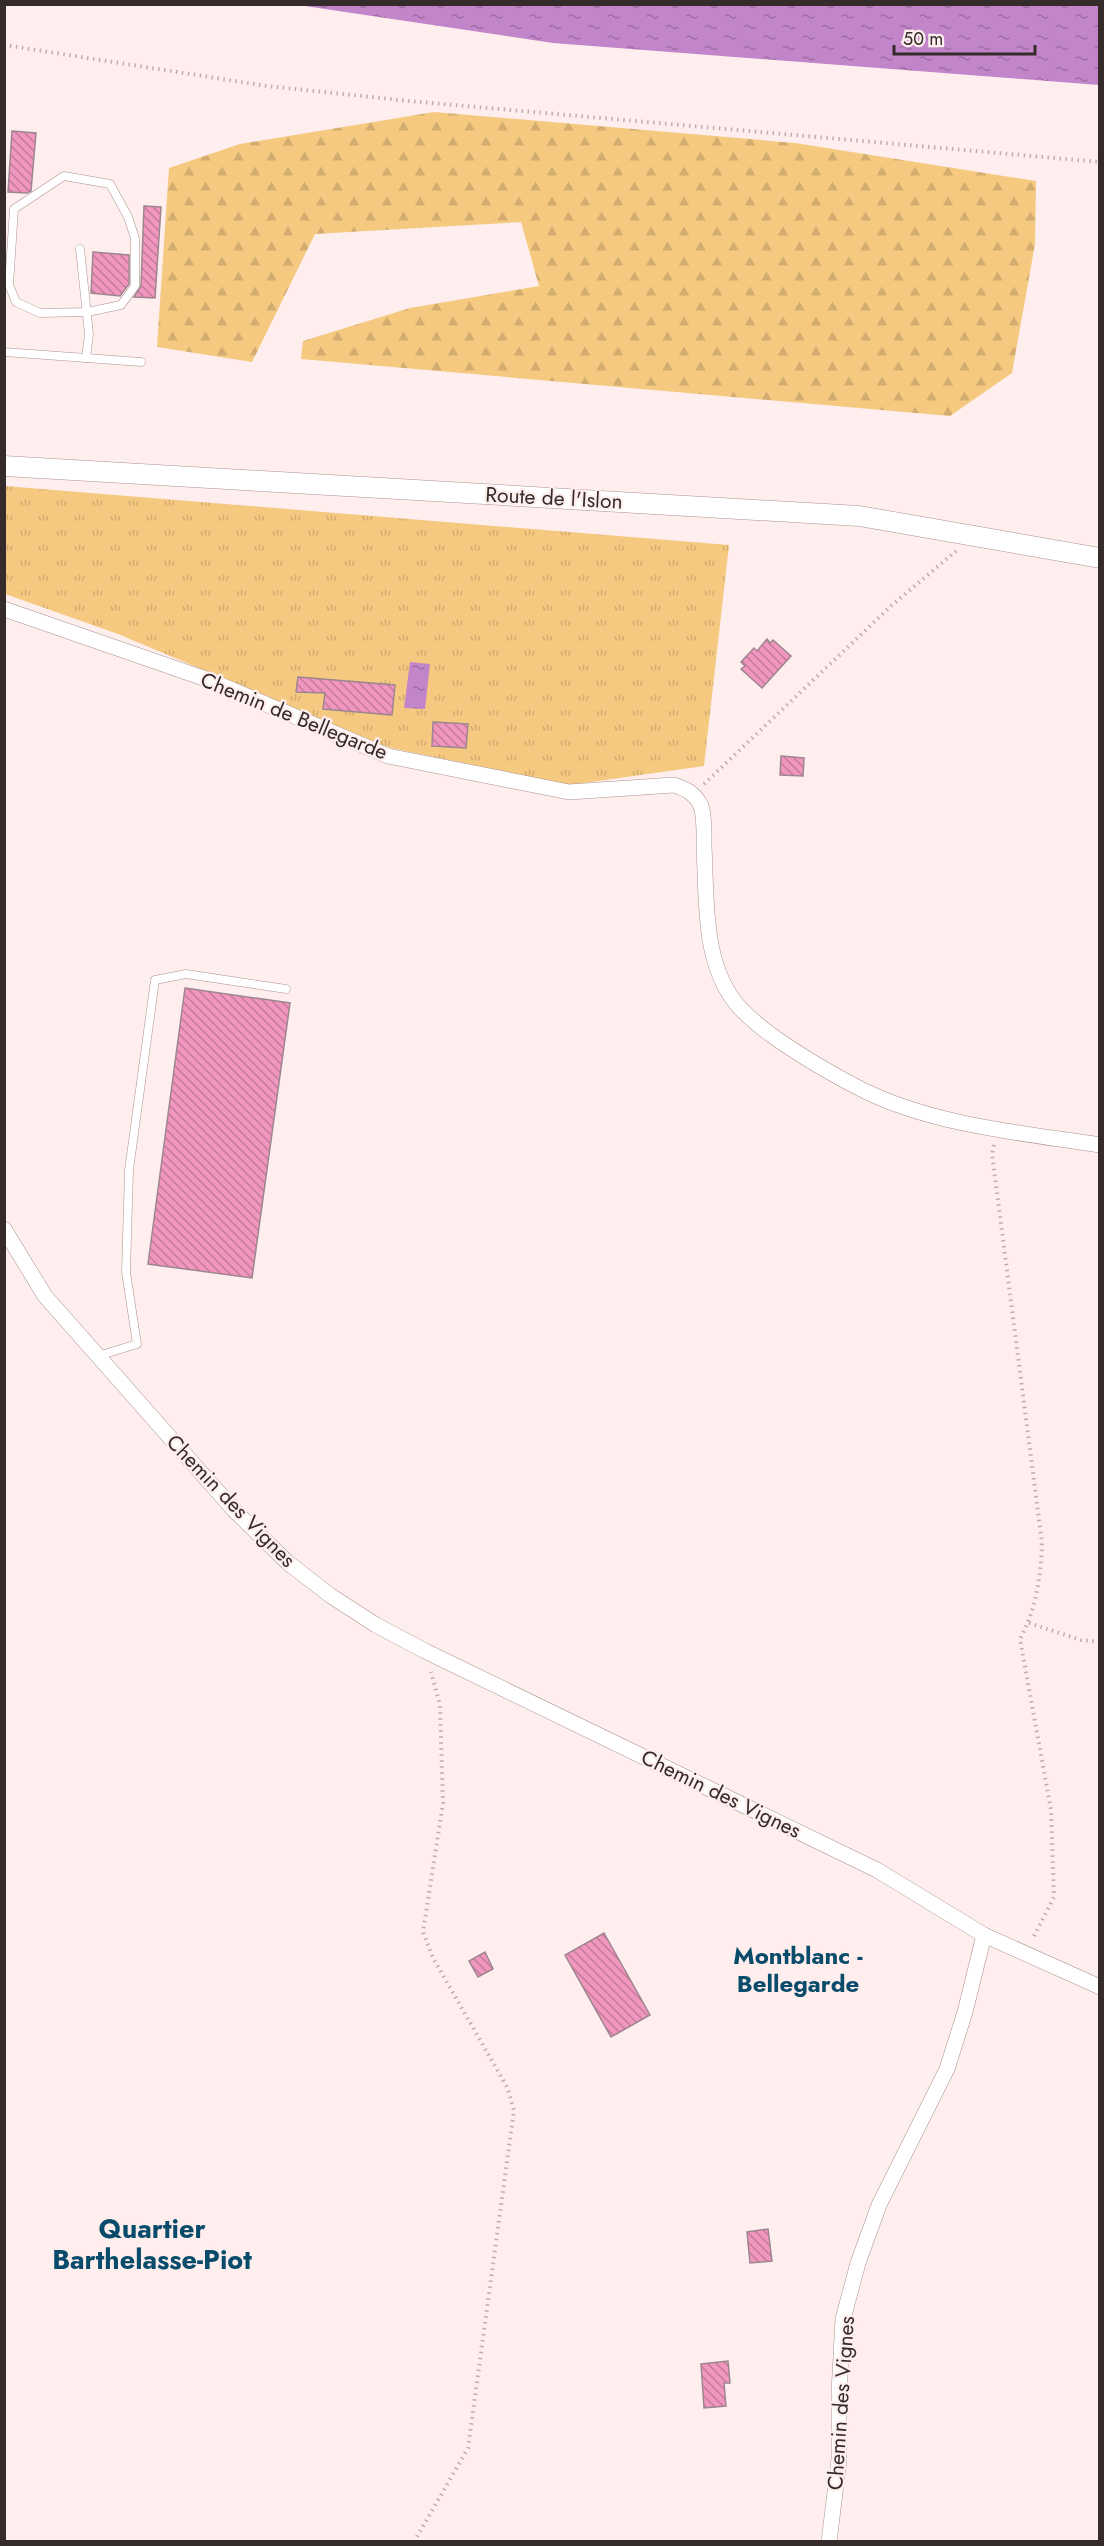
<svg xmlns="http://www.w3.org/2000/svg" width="1104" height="2546" font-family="Jost,sans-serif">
	<defs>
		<pattern id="grass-tufts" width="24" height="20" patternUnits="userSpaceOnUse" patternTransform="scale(1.5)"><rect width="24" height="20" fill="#f5c980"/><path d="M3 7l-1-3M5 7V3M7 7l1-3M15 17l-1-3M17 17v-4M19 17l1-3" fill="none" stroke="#d3ad6f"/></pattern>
		<pattern id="forest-firs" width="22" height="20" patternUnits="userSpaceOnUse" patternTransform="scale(1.5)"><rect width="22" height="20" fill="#f5c980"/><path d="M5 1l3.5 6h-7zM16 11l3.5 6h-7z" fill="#d3ad6f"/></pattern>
		<pattern id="water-ripples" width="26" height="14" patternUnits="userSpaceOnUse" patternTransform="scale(1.5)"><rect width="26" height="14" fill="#c385ca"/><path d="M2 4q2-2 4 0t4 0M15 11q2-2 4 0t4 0" fill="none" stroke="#9f6da4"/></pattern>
		<pattern id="building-back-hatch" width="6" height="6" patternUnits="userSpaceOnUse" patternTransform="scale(1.5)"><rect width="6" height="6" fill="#f196be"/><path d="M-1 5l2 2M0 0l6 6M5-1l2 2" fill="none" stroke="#c47b9b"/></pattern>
	</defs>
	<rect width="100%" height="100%" fill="#feeeed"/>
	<polygon fill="url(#grass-tufts)" points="5,486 729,545 704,766 570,785 386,747 118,634 5,594"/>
	<polygon fill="url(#forest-firs)" points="434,112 795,143 1036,181 1035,244 1012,373 950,416 301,359 303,341 410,308 539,286 521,222 315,234 252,362 157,347 169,168 240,144"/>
	<g fill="url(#water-ripples)">
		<polygon points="298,5 1099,5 1099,85 553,43"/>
		<polygon points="410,662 430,664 425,709 404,708"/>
	</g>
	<g fill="url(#building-back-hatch)" stroke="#9d868f" stroke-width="1.5">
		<polygon points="12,131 36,133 31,191 27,193 8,192"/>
		<polygon points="144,206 161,207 155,298 134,297 141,286"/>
		<polygon points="93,252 129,255 129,284 120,296 91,293"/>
		<polygon points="767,639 770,643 773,640 791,656 762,688 741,669 745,666 741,662 754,648 757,651"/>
		<polygon points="298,677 395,685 392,715 323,709 325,693 296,692"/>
		<polygon points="433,722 468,724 466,748 432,746"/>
		<polygon points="781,756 804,758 803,776 780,775"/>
		<polygon points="185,988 290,1003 252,1278 148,1264"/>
		<polygon points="604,1933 650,2015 611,2037 565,1955"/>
		<polygon points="485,1952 493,1969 478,1977 469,1961"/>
		<polygon points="768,2229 772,2261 750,2263 747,2232"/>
		<polygon points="728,2361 730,2383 724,2383 726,2406 704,2408 701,2364"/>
	</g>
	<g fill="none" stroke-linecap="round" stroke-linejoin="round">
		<defs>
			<g id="service">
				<polygon points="64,176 110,184 128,217 135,238 135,286 121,305 87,312 40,313 16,302 9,285 14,209"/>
				<polyline points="80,249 89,334 86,358"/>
				<polyline points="4,352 141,362"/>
				<polyline points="98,1356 137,1344 126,1272 129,1170 155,980 186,974 286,989"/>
			</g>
			<g id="minor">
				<path d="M4,609L209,680L388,756L569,792L674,785C686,789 695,793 701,806C705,818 704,835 704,847C707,901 702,966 740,1008C760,1029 785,1045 809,1060C829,1072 848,1083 869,1093C940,1126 1023,1133 1100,1145"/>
				<polyline points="4,1229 45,1296 234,1510 287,1562 331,1596 376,1625 425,1651 877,1870 984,1935 1100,1987"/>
				<polyline points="829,2542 839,2459 839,2393 843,2319 858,2263 879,2205 947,2069 965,2012 984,1935"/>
			</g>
			<polyline id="tertiary" points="4,466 859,516 1100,558"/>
		</defs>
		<use href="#service" stroke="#aa9290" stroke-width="9"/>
		<use href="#minor" stroke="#aa9290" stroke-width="16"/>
		<use href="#tertiary" stroke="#aa9290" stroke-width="21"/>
		<g stroke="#bdafae" stroke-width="4" stroke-dasharray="1.5 4.5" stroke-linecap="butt">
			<polyline points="4,45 267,86 409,101 1100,162"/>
			<polyline points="704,784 891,606 956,551"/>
			<path d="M994,1145L992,1154L1042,1543C1041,1577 1036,1609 1020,1639L1051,1810L1054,1897L1032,1940"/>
			<polyline points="1029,1623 1081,1640 1100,1642"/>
			<polyline points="414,2542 468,2448 514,2110 507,2087 433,1958 423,1932 443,1803 440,1705 431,1672"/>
		</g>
		<use href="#service" stroke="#fff" stroke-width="8"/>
		<use href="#minor" stroke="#fff" stroke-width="15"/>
		<use href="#tertiary" stroke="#fff" stroke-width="20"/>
	</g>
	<g text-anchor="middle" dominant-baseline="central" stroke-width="4.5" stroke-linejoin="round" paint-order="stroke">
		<g font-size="21" fill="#352b2a" stroke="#feeeed">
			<text transform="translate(554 498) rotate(3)">Route de l'Islon</text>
			<text transform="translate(294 716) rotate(22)">Chemin de Bellegarde</text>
			<text transform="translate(231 1501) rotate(46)">Chemin des Vignes</text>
			<text transform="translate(721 1794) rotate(26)">Chemin des Vignes</text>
			<text transform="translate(841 2403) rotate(-86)">Chemin des Vignes</text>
		</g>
		<g font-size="24" font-weight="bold" fill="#084b6a" stroke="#feeeed">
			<text x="798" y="1955">Montblanc -<tspan x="798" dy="28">Bellegarde</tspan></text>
		</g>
		<g font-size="27" font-weight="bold" fill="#084b6a" stroke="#feeeed">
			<text x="152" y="2228">Quartier<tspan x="152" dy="31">Barthelasse-Piot</tspan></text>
		</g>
	</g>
	<rect width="1104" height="2546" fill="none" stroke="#352b2a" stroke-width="12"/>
	<path d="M894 45v9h141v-9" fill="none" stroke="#352b2a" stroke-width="3"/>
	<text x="903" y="45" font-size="18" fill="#352b2a" stroke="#feeeed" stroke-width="4.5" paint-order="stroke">50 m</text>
</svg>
